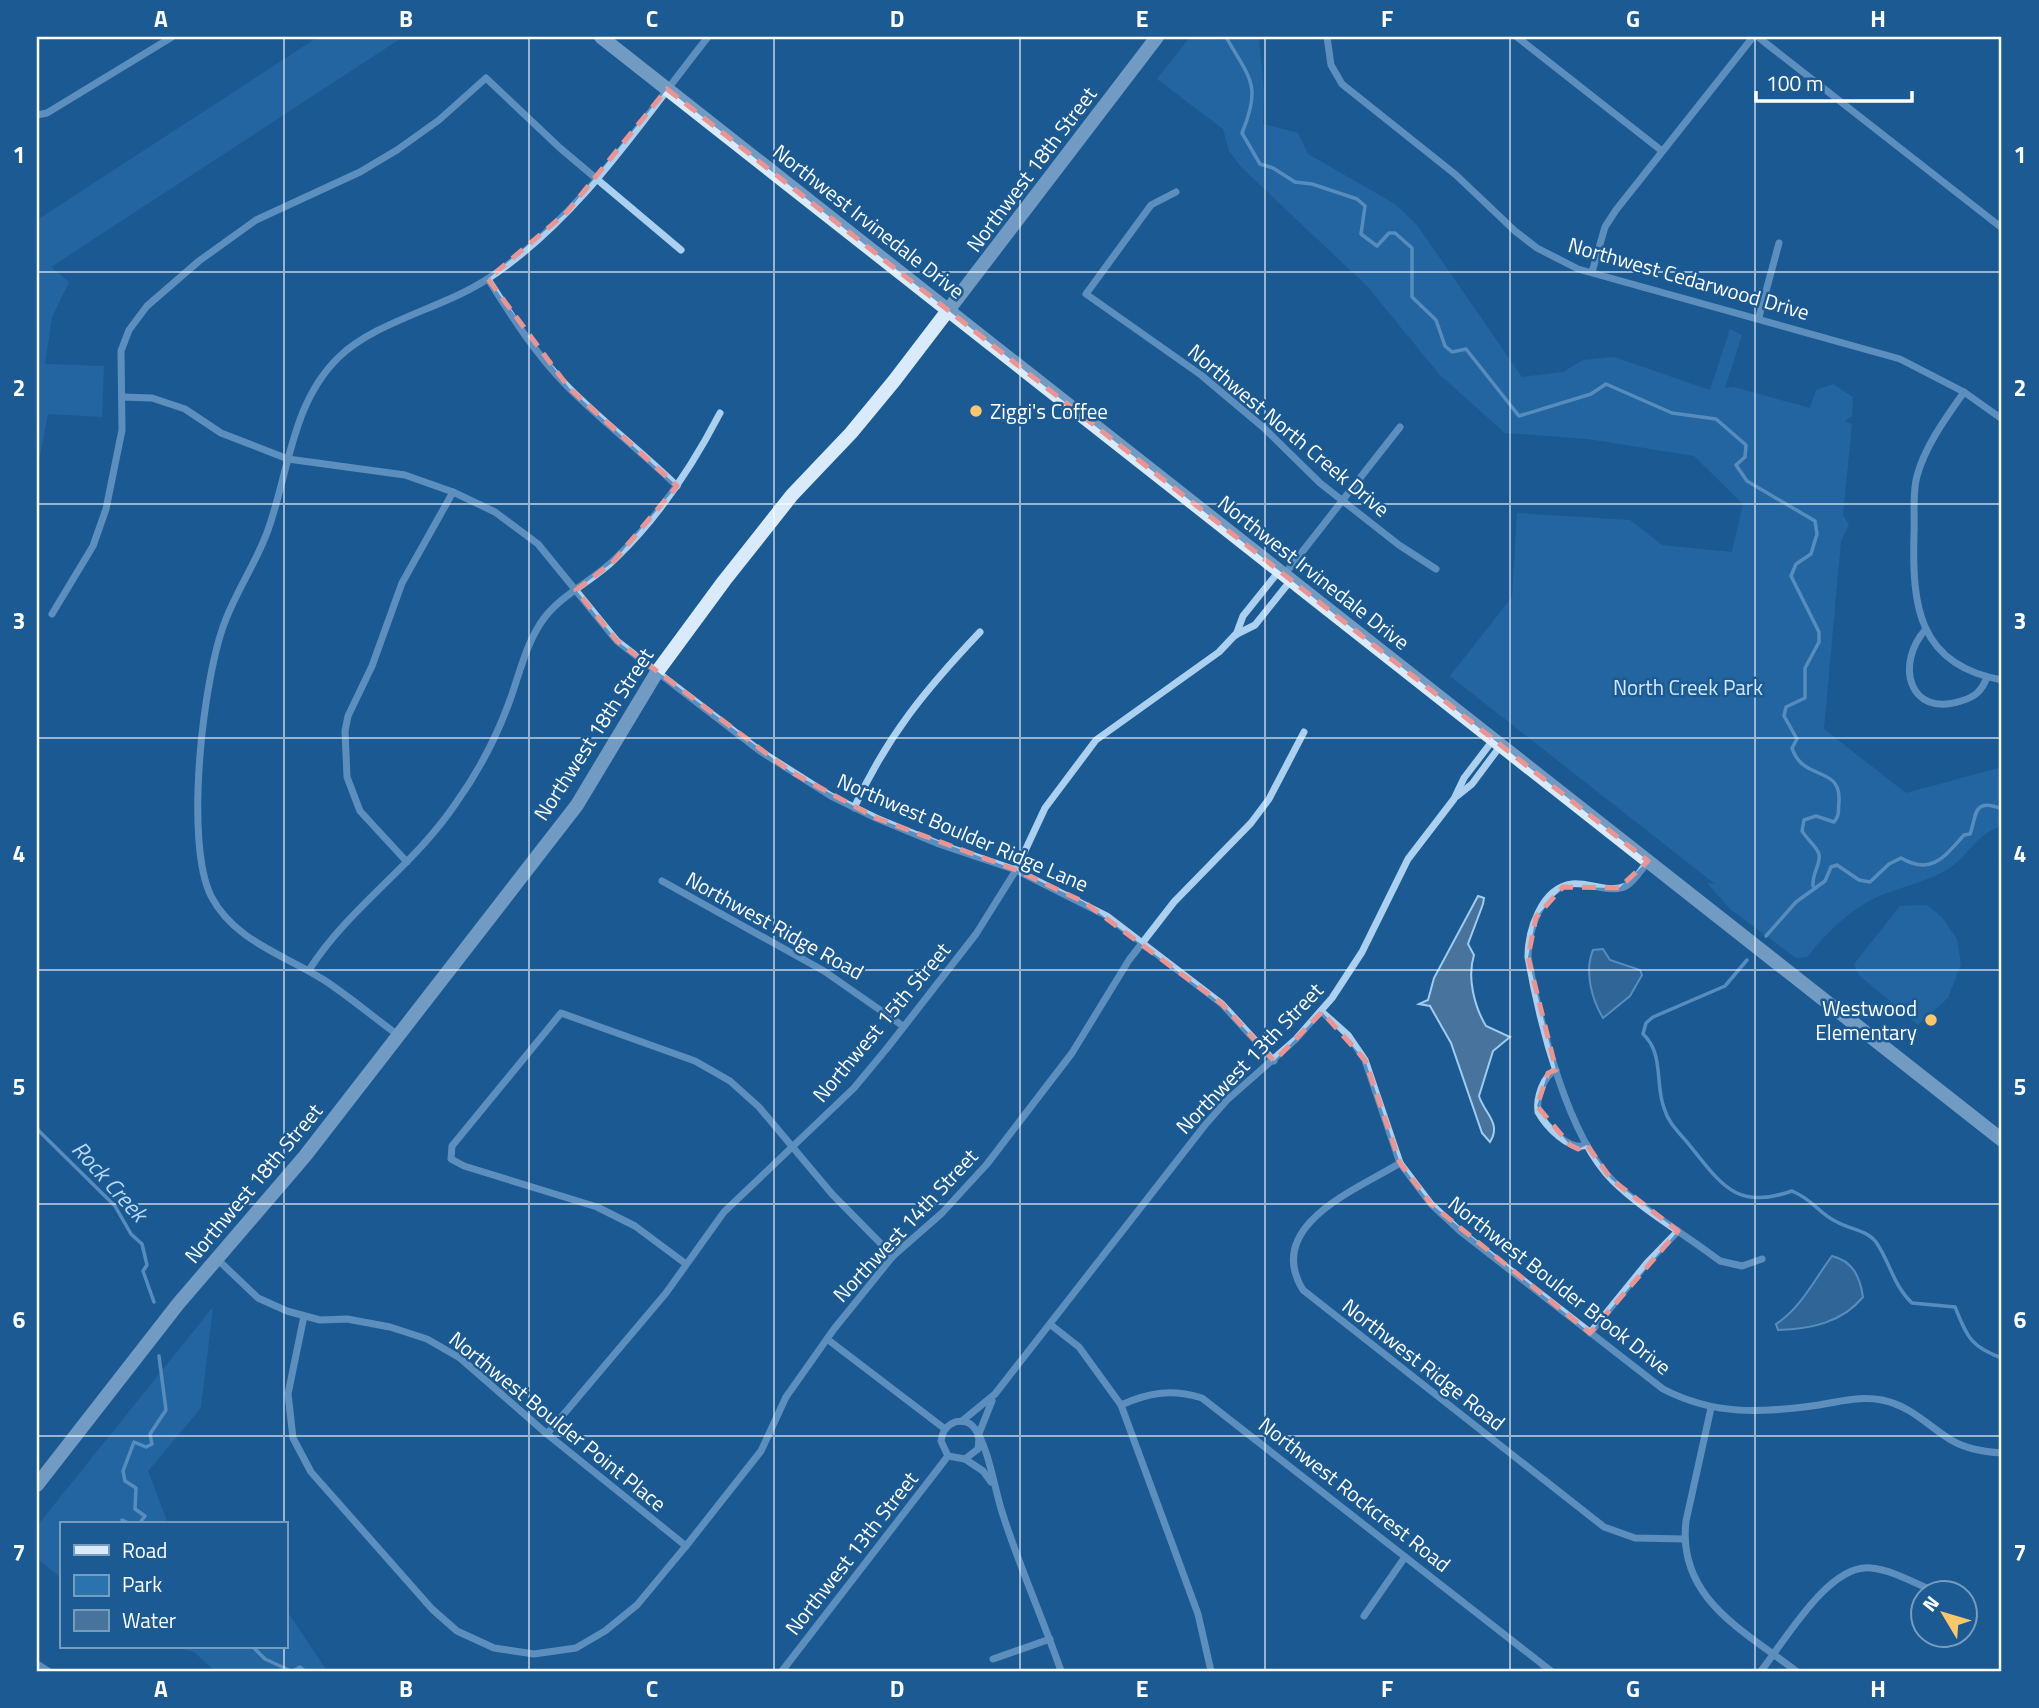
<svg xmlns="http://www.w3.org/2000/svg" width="2039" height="1708" font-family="'Titillium Web',sans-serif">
	<rect width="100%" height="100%" fill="#1b5a93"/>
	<g fill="#2b73af">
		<polygon points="318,37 403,37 51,267 69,282 52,317 45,364 104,366 102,417 48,414 37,471 37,220"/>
		<path d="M1190,37H1259L1264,93L1263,124L1298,133L1308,154L1395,204L1417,225L1522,377L1563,372L1583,360L1614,357L1710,390L1730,329L1742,335L1725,388L1734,387L1810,408L1816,390L1833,384L1853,397L1852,416L1845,421L1852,424L1843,515L1849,525L1841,541L1824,729L1906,793L2002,767V826C1973,835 1967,860 1943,872C1924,882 1902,887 1882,895C1851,908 1828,931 1807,957L1796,958L1730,909L1707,883L1715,884L1450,676L1512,597L1517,513L1630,520L1662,545L1732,552L1743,504L1694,456L1588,439L1505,433L1440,375L1366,285L1242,168L1229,151L1223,129L1157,79Z"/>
		<polygon points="1927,905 1942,917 1957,939 1961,964 1948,998 1918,1025 1859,975 1854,964 1900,906"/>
		<polygon points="213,1307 201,1408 148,1471 168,1524 61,1524 61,1578 37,1558 37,1526"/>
		<polygon points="285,1608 327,1671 215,1671 194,1652 175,1647 285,1647"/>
	</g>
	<g fill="#47739c" stroke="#9fccf1" stroke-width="2">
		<path d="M1478,896L1484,898L1483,904L1468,944L1474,955C1467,977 1474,1006 1486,1026L1510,1037L1493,1051L1479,1096C1484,1113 1502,1123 1490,1142L1482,1133L1451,1043L1430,1006L1419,1004L1428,1000L1434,978Z"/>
		<path d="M1603,949L1610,960L1640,970L1642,975L1630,996L1603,1018C1592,1000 1584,971 1593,950Z"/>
		<path d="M1832,1256C1853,1261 1860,1277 1863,1297C1842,1323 1810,1329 1778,1330L1776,1324C1801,1308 1814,1280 1832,1256Z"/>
	</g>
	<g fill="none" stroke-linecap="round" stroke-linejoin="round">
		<g stroke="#9fccf1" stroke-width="3.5">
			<path d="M1226,37C1250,79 1262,85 1242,133L1260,164L1273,168L1295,182L1312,184L1357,199L1365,206L1361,234L1377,246L1389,233H1395L1412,248V297L1436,320L1445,346L1452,352L1466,349L1519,416L1591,394L1606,384L1672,413L1716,419L1746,445L1745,457L1736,465L1747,481L1815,521L1817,534L1811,554L1796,564L1791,576L1819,632V642L1805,668V698L1786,707L1784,716L1797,739L1792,748C1803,782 1841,765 1839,801C1838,810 1840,815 1834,822L1816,816L1804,820L1802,831C1806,838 1817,847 1819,854C1821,865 1812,872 1813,886"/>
			<path d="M1766,936L1796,902L1825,881L1831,867L1837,865L1859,880L1870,882L1889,864L1901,858C1932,876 1945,856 1964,835L1970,834C1977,816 1972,797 2002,809"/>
			<path d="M1747,960L1725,986L1653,1017L1646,1023L1643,1034C1664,1053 1655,1084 1664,1108C1669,1125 1681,1134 1691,1147C1723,1187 1738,1210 1792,1191C1814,1200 1818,1213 1837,1222C1849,1229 1867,1230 1876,1242C1890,1262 1893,1285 1912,1303L1955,1307C1967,1336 1970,1347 2002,1358"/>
			<polyline points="37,1129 115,1206 131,1234 142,1244 147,1265 143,1271 154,1302"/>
			<polyline points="124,1524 122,1520 131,1524"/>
			<polyline points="139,1524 145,1516 135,1509 136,1488 125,1481 123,1471 134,1442 146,1447 152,1444 150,1434 166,1410 159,1356"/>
			<polyline points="253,1647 265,1659 291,1671"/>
			<polyline points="293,1671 300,1667 305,1671"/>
		</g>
		<g stroke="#acd0ef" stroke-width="7">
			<polyline points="1327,37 1331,65 1342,84 1456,175 1515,231 1537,248 1578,269 1900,359 1964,392 2002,419"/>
			<polyline points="1517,37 1662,151"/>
			<polyline points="1758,37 2002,228"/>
			<polyline points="37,115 47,113 172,37"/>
			<polyline points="1176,192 1151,205 1086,294 1201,375 1264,428 1320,483 1399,545 1436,569"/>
			<polyline points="1592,272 1605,227 1616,210 1753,37"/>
			<path d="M488,279C512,317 536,355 569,388C603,422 642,452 677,486"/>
			<polyline points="1759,317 1779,243"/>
			<path d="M1964,392C1947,416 1925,446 1917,476C1912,493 1915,516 1914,534C1912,606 1918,665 2002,680"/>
			<polyline points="122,397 152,398 185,409 221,433 288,459 405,475 453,492 495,512 538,544 617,641 760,751 831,796 876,818 939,844 1016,870 1107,916 1222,1004 1274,1061"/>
			<polyline points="1284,575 1400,427"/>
			<polyline points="52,614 93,546 106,509 122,430 121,351 129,330 147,306 199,261 256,220 360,172 397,150 439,120 486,78 560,148 681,250"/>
			<path d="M1926,629C1895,663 1908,718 1961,701C1975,697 1982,691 1987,677"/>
			<polyline points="1236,635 1243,616 1279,571"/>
			<polyline points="1457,796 1472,784 1501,745"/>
			<path d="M854,808C887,736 926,689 980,632"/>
			<polyline points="407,862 360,811 347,777 345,731 348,716 372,666 402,583 453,492"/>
			<path d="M1648,862C1641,869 1635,881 1626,886C1610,894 1589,882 1572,884C1541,888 1528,931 1528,957C1539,1020 1567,1136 1613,1181C1645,1212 1685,1234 1720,1261L1742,1266L1762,1259"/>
			<polyline points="662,881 824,971 903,1026"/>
			<path d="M309,970C350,906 414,866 456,803C479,771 497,736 510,700C520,672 527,640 545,617C564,593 594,580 615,559C659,517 692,467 720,413"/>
			<path d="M1321,1011L1348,1035L1365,1060L1400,1163L1431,1204L1460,1231L1663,1389C1715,1416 1762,1413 1819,1405C1840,1401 1861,1396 1882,1400C1911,1406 1927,1425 1951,1440C1966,1449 1985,1452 2002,1453"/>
			<path d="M398,1035C373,1017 350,997 324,980C285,955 234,941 211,896C184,842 203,675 226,619C238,588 257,561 268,530C289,471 292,402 339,357C376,321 444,308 489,278C581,217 641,121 708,37"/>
			<path d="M1556,1070C1543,1076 1536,1098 1538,1112C1546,1126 1569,1152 1587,1145"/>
			<path d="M1400,1163C1358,1189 1263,1225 1303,1290L1604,1527L1635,1538L1684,1539"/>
			<polyline points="216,1258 258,1298 287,1311 320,1320 347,1319 390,1327 427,1339 460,1358 547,1434 686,1546"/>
			<polyline points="686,1264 635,1226 597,1207 464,1166 451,1159 452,1146 561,1013 695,1061 730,1081 759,1107 832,1194 893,1256"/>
			<polyline points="304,1316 288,1394 293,1438 311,1472 432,1609 457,1631 494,1648 534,1654 576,1648 605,1631 637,1605 686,1546 761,1451 786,1397 834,1329 893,1256 942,1213 987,1164 1072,1053 1129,960 1174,902 1251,823 1269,799 1304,732"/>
			<polyline points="1051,1325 1079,1347 1121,1405 1198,1614 1211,1671"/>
			<polyline points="1590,1333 1647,1263 1678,1231"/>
			<polyline points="827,1339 945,1429"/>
			<path d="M1121,1405C1150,1392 1172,1389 1202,1398L1551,1671"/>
			<path d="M1711,1408L1686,1521C1677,1598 1743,1630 1796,1671"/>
			<polyline points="962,1421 995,1394 1205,1125 1227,1100 1296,1039 1332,998 1362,952 1408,859 1454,799 1464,778 1493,740"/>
			<polyline points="547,1434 666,1293 724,1212 854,1088 888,1047 976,934 1016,870 1045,808 1096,740 1219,652 1235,635 1255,625 1291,580"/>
			<polyline points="978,1436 992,1401"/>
			<path d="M979,1438L978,1449L965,1459L948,1456L941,1441C942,1434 944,1428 951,1424C959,1419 970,1421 975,1429C989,1448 995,1492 1003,1515C1020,1568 1043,1619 1061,1671"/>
			<polyline points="965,1459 983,1471 991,1482"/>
			<polyline points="1966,1604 1970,1606"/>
			<polyline points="1364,1616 1405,1557"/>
			<polyline points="993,1659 1050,1639"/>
			<polyline points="37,1664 48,1671"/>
			<polyline points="782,1671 948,1456"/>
			<path d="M1761,1671C1785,1641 1829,1563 1871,1568C1893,1570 1916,1584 1936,1592"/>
		</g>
		<g stroke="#d9ebfb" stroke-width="14">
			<polyline points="601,37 2002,1140"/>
			<polyline points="37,1485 178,1304 305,1156 577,805 657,672 724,581 792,495 851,433 894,381 1157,37"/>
		</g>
	</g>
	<path d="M0 0H2039V1708H0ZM667,89L1648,861L1619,888L1563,887L1536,917L1528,957L1556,1070L1548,1073L1537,1106L1570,1145L1578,1149L1587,1145L1611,1179L1678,1231L1590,1333L1431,1204L1400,1163L1365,1060L1322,1012L1274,1061L1222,1004L1084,902L1016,870L876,818L791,772L617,641L576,590L613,562L677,486L569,388L488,279L567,212Z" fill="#1b5a93" fill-opacity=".55" fill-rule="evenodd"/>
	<path fill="none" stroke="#ea9494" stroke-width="5" stroke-dasharray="14 9" stroke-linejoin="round" d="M667,89L1648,861L1619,888L1563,887L1536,917L1528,957L1556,1070L1548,1073L1537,1106L1570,1145L1578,1149L1587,1145L1611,1179L1678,1231L1590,1333L1431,1204L1400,1163L1365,1060L1322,1012L1274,1061L1222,1004L1084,902L1016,870L876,818L791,772L617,641L576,590L613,562L677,486L569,388L488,279L567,212Z"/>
	<path fill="none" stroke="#fff" stroke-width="2" stroke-opacity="0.55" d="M284,37V1524M529,37V1671M774,37V1671M1020,37V1671M1265,37V1671M1510,37V1671M1755,37V1671M37,272H2002M37,504H2002M37,738H2002M37,970H2002M37,1204H2002M37,1436H2002M284,1647V1671"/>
	<g fill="#ffc66a" stroke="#1b5a93" stroke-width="2.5">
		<circle cx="976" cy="411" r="7"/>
		<circle cx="1931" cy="1020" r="7"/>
	</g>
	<g text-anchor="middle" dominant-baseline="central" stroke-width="5" stroke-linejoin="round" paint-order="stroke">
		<g font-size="21" fill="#fff" stroke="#1b5a93">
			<text transform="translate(1031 169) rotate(-53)">Northwest 18th Street</text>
			<text transform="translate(869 221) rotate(38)">Northwest Irvinedale Drive</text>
			<text transform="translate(1689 278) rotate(16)">Northwest Cedarwood Drive</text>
			<text transform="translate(1289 430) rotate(40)">Northwest North Creek Drive</text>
			<text transform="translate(1314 572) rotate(38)">Northwest Irvinedale Drive</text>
			<text transform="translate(593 734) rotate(-57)">Northwest 18th Street</text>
			<text transform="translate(963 832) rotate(23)">Northwest Boulder Ridge Lane</text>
			<text transform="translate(775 925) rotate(29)">Northwest Ridge Road</text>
			<text transform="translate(881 1022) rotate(-50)">Northwest 15th Street</text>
			<text transform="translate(1249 1058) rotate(-46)">Northwest 13th Street</text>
			<text transform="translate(253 1183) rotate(-50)">Northwest 18th Street</text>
			<text transform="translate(905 1225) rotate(-47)">Northwest 14th Street</text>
			<text transform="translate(1560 1285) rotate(38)">Northwest Boulder Brook Drive</text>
			<text transform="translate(1424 1364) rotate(38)">Northwest Ridge Road</text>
			<text transform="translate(558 1421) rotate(39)">Northwest Boulder Point Place</text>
			<text transform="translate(1355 1494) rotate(38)">Northwest Rockcrest Road</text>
			<text transform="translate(851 1553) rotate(-52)">Northwest 13th Street</text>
		</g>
		<g font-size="21" fill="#fff" stroke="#1b5a93" text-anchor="start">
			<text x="990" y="411">Ziggi's Coffee</text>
			<text x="1917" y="1008" text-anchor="end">Westwood<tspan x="1917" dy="24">Elementary</tspan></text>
		</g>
		<g font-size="21" fill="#d2e8fa" stroke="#1b5a93">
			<text x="1688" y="687">North Creek Park</text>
		</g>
		<g font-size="23" font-style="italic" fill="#b8daf6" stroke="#1b5a93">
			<text transform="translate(110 1181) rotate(48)">Rock Creek</text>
		</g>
	</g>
	<rect width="2039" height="1708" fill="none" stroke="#1b5a93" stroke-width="77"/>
	<rect x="60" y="1522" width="228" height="126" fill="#1b5a93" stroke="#769cbe" stroke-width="2"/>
	<rect x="74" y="1545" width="35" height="10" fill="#d9ebfb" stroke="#769cbe" stroke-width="2"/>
	<text x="122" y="1558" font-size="21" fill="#ffffff">Road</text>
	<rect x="74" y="1575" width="35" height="21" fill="#2b73af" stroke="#769cbe" stroke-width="2"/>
	<text x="122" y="1592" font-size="21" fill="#ffffff">Park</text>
	<rect x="74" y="1610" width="35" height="21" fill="#47739c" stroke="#769cbe" stroke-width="2"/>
	<text x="122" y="1628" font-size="21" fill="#ffffff">Water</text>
	<g transform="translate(1944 1614) rotate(308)"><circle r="33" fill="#1b5a93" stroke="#769cbe" stroke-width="2"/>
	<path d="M0-5L12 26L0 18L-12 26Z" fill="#ffc66a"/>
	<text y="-10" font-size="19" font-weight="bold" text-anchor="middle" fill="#ffffff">N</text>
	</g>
	<path d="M1756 91v10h156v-10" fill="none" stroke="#ffffff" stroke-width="3.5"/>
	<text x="1766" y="91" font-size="21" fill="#ffffff" stroke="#1b5a93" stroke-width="5" paint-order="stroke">100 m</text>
	<rect x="38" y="38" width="1962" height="1632" fill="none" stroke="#fff" stroke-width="2.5"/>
	<g font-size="23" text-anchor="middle" font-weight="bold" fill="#fff">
		<text x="161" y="27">A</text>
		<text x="406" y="27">B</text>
		<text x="652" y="27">C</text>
		<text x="897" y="27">D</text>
		<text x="1142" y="27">E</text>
		<text x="1387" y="27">F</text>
		<text x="1633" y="27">G</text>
		<text x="1878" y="27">H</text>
		<text x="19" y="163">1</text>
		<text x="2020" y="163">1</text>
		<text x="19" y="396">2</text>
		<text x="2020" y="396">2</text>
		<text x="19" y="629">3</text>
		<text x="2020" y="629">3</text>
		<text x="19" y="862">4</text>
		<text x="2020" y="862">4</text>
		<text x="19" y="1095">5</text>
		<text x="2020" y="1095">5</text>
		<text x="19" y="1328">6</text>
		<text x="2020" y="1328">6</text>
		<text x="19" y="1561">7</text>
		<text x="2020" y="1561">7</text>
		<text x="161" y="1697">A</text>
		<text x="406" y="1697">B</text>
		<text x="652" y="1697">C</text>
		<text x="897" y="1697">D</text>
		<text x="1142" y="1697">E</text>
		<text x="1387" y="1697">F</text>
		<text x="1633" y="1697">G</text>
		<text x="1878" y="1697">H</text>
	</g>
</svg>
